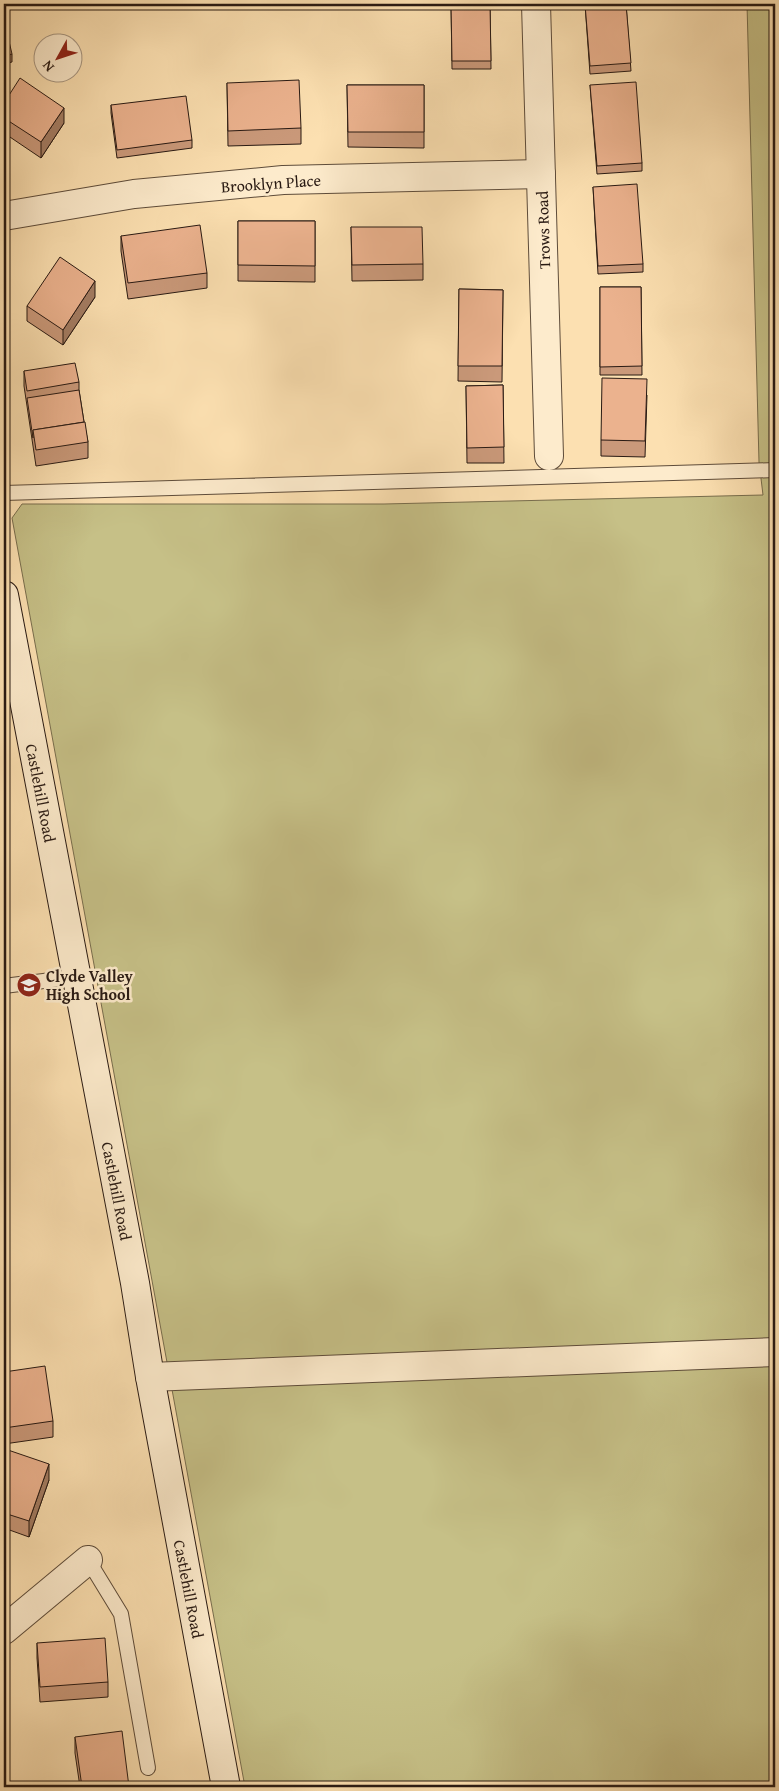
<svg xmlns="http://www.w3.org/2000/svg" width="779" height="1791" font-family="'Gentium Book Plus',serif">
	<rect width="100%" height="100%" fill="#fce0b1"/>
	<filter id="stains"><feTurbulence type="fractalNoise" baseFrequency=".004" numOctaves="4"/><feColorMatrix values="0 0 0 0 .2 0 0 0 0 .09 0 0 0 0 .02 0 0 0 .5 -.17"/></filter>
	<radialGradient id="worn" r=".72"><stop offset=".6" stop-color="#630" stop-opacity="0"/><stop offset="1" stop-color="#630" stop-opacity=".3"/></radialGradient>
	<polygon fill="#c6c087" stroke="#786d4d" points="747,4 775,4 775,1787 245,1787 12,518 22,504 384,504 763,495 759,462"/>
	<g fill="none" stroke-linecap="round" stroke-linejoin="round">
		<defs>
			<g id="service">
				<polyline points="4,493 775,470"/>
				<polyline points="4,986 75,977"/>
				<polyline points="88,1560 121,1614 148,1768"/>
			</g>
			<g id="minor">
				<polyline points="536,4 549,456"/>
				<polyline points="4,216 134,194 283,180 541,174"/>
				<polyline points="150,1377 775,1352"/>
				<polyline points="4,1630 88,1560"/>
			</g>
			<polyline id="secondary" points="4,595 135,1283 150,1377 226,1787"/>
		</defs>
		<use href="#service" stroke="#5e4c3a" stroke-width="16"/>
		<use href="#minor" stroke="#5e4c3a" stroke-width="30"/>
		<use href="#secondary" stroke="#291a13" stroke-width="30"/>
		<use href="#service" stroke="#fdebcc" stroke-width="14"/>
		<use href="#minor" stroke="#fdebcc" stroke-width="28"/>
		<use href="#secondary" stroke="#fdebcc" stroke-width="28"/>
	</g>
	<g fill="#ca997a" stroke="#291a13">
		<polygon points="451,4 490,4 491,69 452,69"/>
		<polygon points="585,4 626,4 631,71 590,74"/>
		<polygon points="227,83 301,128 301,144 228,146"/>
		<polygon points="347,85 424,85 424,148 348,147"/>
		<polygon points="590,85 642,163 642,171 597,174"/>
		<polygon points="111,105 192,140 192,148 117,158 111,113"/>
		<polygon points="4,118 64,123 41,158 4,133"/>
		<polygon points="593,187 643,264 643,272 598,274"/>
		<polygon points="238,221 315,221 315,282 238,281"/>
		<polygon points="351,227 423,264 423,280 352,281"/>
		<polygon points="121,236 207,273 207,288 128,299 121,251"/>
		<polygon points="600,287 641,287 642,375 600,375"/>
		<polygon points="459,289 503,290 502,382 458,381"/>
		<polygon points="95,297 63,345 27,321 27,306"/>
		<polygon points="24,371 79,382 79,390 84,422 88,442 88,458 36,466 24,386"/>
		<polygon points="503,385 504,463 467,463 466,386"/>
		<polygon points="647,395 645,457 601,456 601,440"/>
		<polygon points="4,1372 53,1421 53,1437 4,1444"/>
		<polygon points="4,1453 49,1480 29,1537 4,1528"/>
		<polygon points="37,1643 108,1682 108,1697 40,1702 37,1658"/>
		<polygon points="75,1737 129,1787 80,1787 75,1753"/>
	</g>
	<g fill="#a47d63" stroke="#291a13">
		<polygon points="12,54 12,62 4,64 4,56"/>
		<polygon points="64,108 64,123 41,158 41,142"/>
		<polygon points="95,281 95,297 63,345 63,330"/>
		<polygon points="49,1464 49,1480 29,1537 29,1521"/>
	</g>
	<g fill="#ebb28e" stroke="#291a13">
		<polygon points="451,4 490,4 491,61 452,61"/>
		<polygon points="585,4 626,4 631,63 590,66"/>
		<polygon points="4,20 12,54 4,56"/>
		<polygon points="20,78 64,108 41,142 4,118 4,103"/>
		<polygon points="299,80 301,128 228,131 227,83"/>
		<polygon points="636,82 642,163 597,166 590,85"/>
		<polygon points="347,85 424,85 424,132 348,132"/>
		<polygon points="186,96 192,140 117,150 111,105"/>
		<polygon points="637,184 643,264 598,266 593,187"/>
		<polygon points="238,221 315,221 315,266 238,265"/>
		<polygon points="200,225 207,273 128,283 121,236"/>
		<polygon points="351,227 422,227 423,264 352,265"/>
		<polygon points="60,257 95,281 63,330 27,306"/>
		<polygon points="600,287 641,287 642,366 600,367"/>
		<polygon points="459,289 503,290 502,366 458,366"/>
		<polygon points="75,363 79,382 27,391 24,371"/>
		<polygon points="602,378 647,379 645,441 601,440"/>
		<polygon points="503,385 504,447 467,448 466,386"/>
		<polygon points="79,390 84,422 33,430 33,438 27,398"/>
		<polygon points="85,422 88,442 36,450 33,430"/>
		<polygon points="45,1366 53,1421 4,1428 4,1372"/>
		<polygon points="5,1449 49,1464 29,1521 4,1513 4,1453"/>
		<polygon points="105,1638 108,1682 40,1687 37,1643"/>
		<polygon points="122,1731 129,1787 82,1787 75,1737"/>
	</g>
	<defs>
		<symbol id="school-disc" viewBox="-11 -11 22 22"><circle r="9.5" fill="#8f2418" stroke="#fdebcc"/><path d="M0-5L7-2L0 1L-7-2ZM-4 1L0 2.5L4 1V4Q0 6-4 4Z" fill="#fff"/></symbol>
	</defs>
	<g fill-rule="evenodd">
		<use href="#school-disc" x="15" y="971" width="28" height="28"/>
	</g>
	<g text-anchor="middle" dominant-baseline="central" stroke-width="5" stroke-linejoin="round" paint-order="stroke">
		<g font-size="16" fill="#291a13" stroke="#fdebcc">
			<text transform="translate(271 183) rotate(-4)">Brooklyn Place</text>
			<text transform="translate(543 230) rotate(-92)">Trows Road</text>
			<text transform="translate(41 793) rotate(79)">Castlehill Road</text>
			<text transform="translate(117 1191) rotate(79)">Castlehill Road</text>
			<text transform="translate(189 1589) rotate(79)">Castlehill Road</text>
		</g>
		<g font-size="16" font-weight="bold" fill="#291a13" stroke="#fdebcc" text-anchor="start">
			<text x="46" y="976">Clyde Valley<tspan x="46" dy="18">High School</tspan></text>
		</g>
	</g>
	<rect width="779" height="1791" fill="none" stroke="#fce0b1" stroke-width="20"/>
	<rect x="5" y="5" width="769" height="1781" fill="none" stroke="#291a13" stroke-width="2.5"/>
	<rect x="10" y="10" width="759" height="1771" fill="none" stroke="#291a13"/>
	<g transform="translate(58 58) rotate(230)"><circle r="24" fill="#fdebcc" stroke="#a89782"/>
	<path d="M0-4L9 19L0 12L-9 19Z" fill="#8f2418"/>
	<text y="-8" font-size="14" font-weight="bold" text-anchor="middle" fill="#291a13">N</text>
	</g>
	<rect width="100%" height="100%" filter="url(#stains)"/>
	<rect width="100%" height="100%" fill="url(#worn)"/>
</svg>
